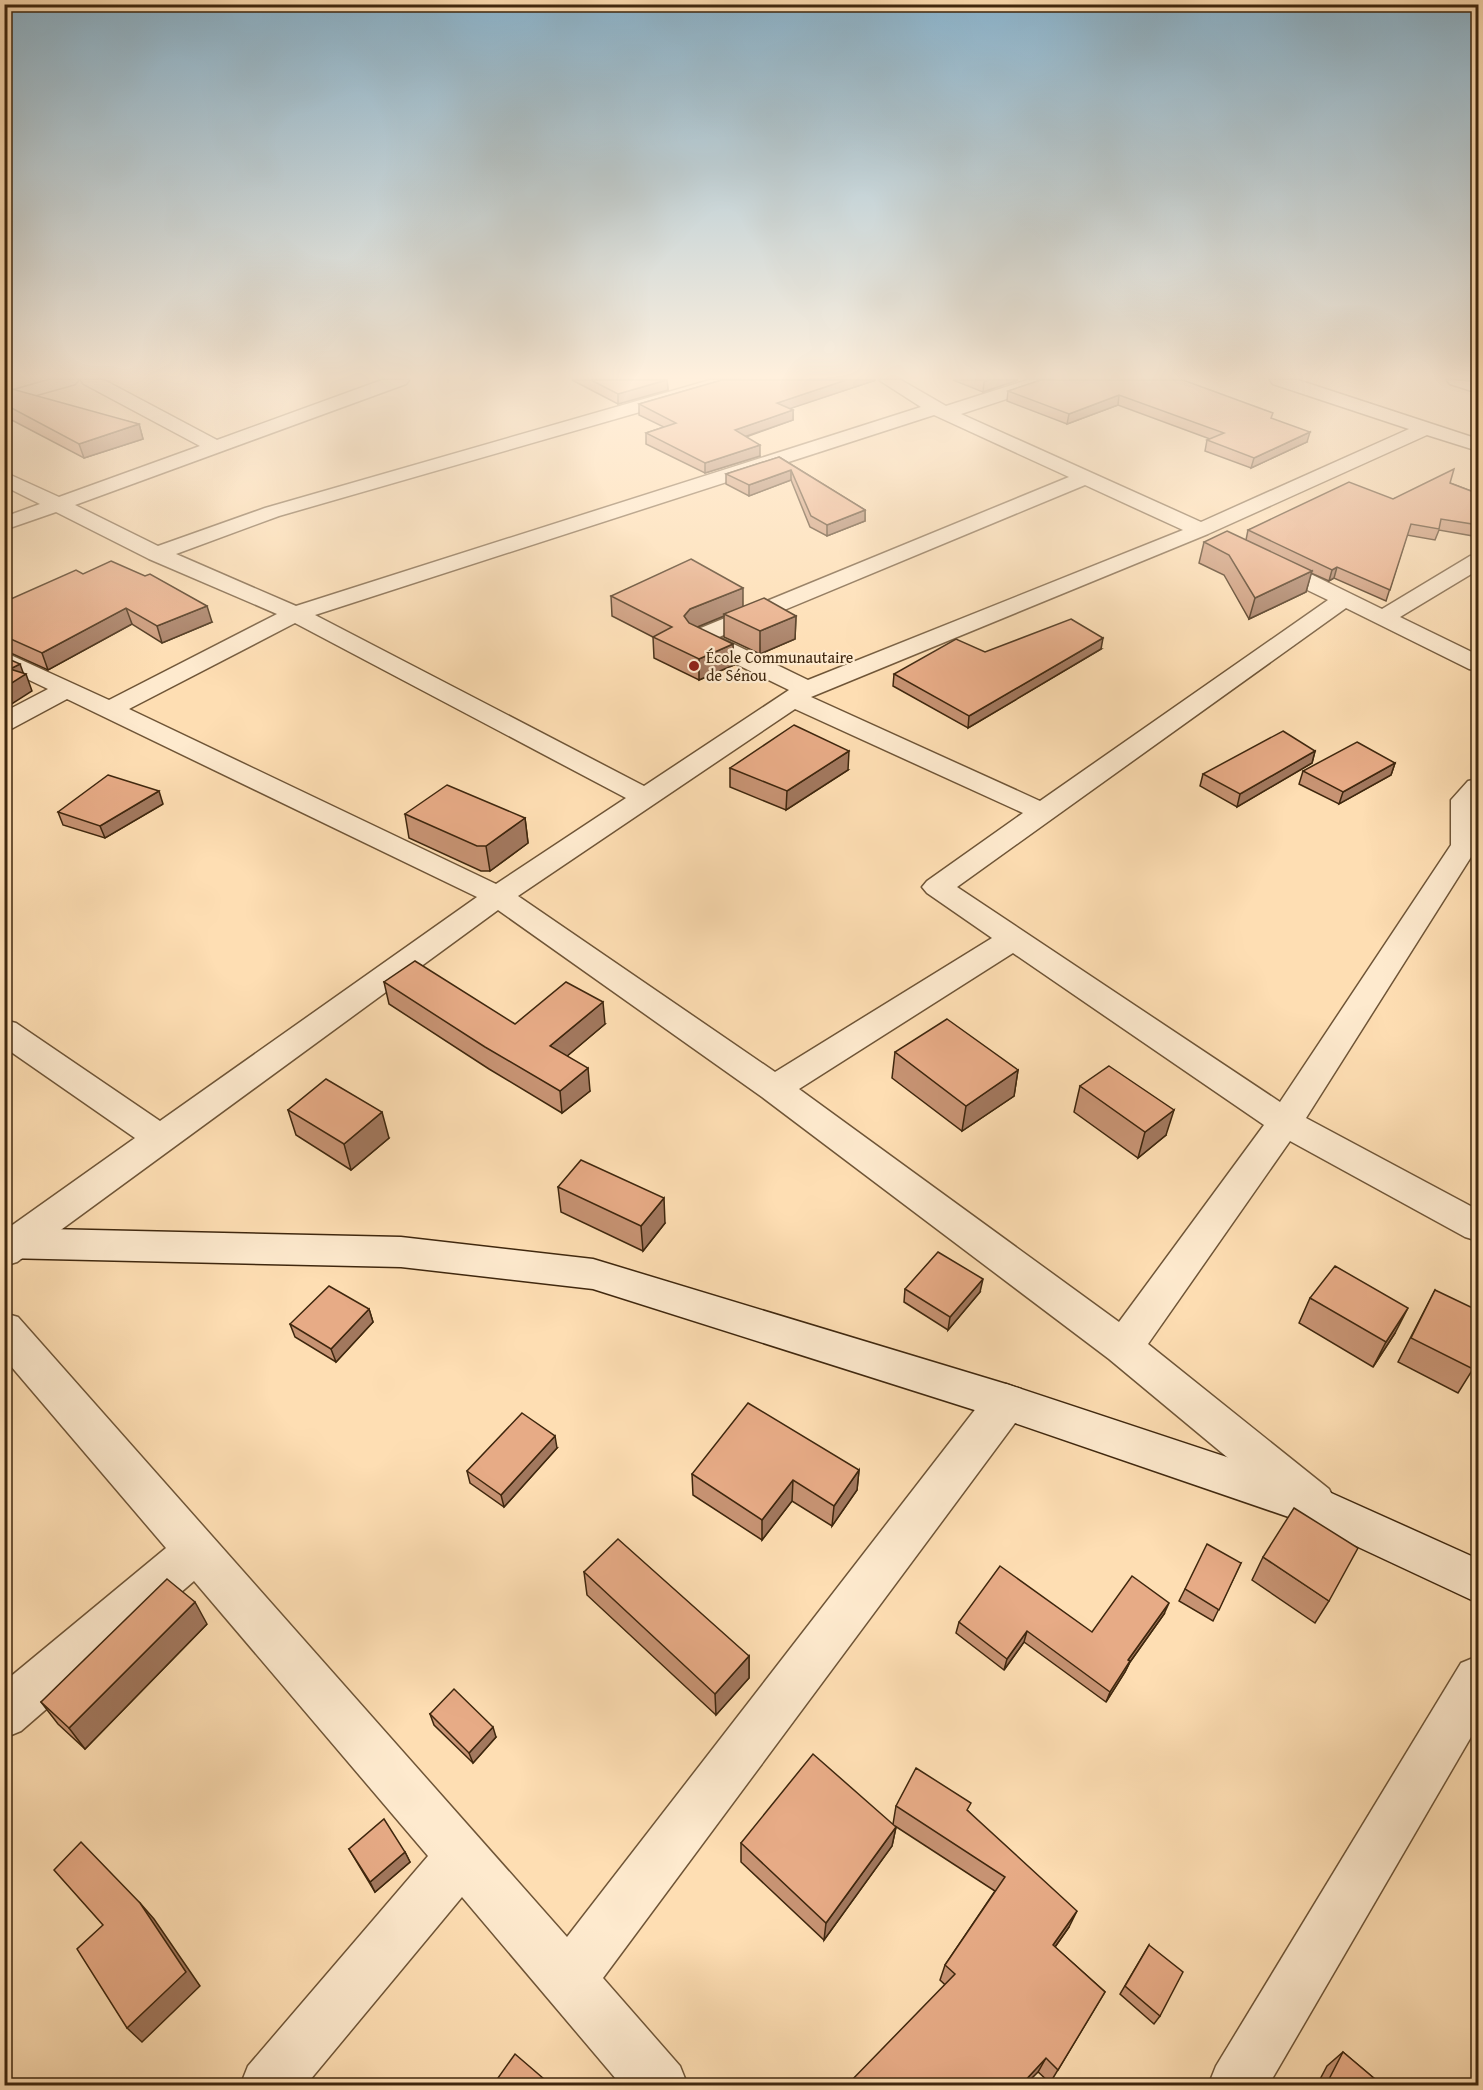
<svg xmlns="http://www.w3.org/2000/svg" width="1483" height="2090" font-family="'Gentium Book Plus',serif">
	<rect width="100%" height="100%" fill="#fedeb3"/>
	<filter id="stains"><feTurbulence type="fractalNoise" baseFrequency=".00333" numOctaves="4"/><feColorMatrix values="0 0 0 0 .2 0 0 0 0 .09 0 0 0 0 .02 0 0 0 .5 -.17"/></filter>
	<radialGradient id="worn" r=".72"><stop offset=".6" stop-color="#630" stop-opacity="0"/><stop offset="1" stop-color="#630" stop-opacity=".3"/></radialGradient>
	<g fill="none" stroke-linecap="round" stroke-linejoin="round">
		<defs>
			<g id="street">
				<polygon points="49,380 78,380 75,384 4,404 4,393"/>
				<path d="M81,380H104L217,440L382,380H409L406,384L75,505L158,546L265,508L710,380H740L737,384L279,516L176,554L296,606L921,407L879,380H901L946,406L1027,380H1055L1052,384L961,414L1201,522L1409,429L1273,384L1270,380H1298L1478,439V451L1427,435L1208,534L811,697L1040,801L1328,600L1262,568L1259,563L1262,558L1270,556L1278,558L1382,609L1470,556L1478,555V570L1400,617L1478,655V671L1469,669L1346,608L957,887L1280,1102L1451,845V800L1468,781L1478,779V846L1306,1118L1478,1210V1241L1465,1237L1290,1141L1148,1344L1329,1489L1336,1503L1329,1517L1314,1523L1299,1517L1109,1359L762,1097L498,910L17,1262L4,1266V1231L135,1138L4,1047V1020L16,1023L160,1121L477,897L67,699L13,728L4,731V712L48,689L4,668V652L109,700L277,614L149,559L56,512L4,530V517L40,504L4,486V472L59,497L200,446L84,384ZM934,415L1069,477L691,632L687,637L691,642L789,690L644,786L315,615ZM1085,485L1183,530L808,680L719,637ZM295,623L626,798L496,884L129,709ZM795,709L1023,813L927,881L922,887L927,893L992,938L775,1072L518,896ZM1013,953L1264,1125L1119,1322L799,1089Z"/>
				<polygon points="1447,380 1478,382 1478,393 1450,384"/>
				<polygon points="4,1313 18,1317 567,1937 991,1389 1006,1384 1021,1389 1027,1402 1021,1415 603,1978 680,2066 688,2086 622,2086 462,1897 305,2086 240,2086 248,2066 428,1856 194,1581 21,1731 4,1738 4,1682 166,1548 4,1358"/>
				<polygon points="1478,1656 1478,1725 1268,2086 1208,2086 1216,2066 1461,1663"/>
			</g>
			<polygon id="secondary" points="4,1228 401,1237 593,1259 1006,1384 1320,1488 1478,1559 1478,1603 1309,1524 1006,1420 593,1289 401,1267 4,1258"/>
		</defs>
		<use href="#street" stroke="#6f5537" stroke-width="3"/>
		<use href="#secondary" stroke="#3f270e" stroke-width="3"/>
		<use href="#street" fill="#feeace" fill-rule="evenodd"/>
		<use href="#secondary" fill="#feeace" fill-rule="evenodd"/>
	</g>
	<g fill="#c79373" stroke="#3f270e" stroke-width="1.5">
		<polygon points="572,380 667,380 668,390 618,404"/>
		<polygon points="722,380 876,380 790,408 793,410 793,420 746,437 760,456 705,473 646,444 646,433 664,427 639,415 639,404"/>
		<polygon points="953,380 1018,380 983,392"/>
		<polygon points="1041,380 1271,418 1307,442 1251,468 1205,451 1207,440 1210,439 1118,405 1067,424 1007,401 1008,391"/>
		<polygon points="4,391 139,424 143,439 84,458 4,416"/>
		<polygon points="779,457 865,510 865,521 827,536 810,527 791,480 749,496 726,484 726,474"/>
		<polygon points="1450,483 1479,494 1479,537 1439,530 1435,540 1407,535 1386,601 1334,578 1329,581 1311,573 1306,592 1249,619 1224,575 1199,563 1204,542 1246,540 1248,530 1393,499"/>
		<polygon points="83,574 145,576 212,622 162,643 132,624 48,670 4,650 4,602"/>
		<polygon points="611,596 743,607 796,616 795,639 760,654 724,637 724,616 697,627 734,665 699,680 654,658 653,637 612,616"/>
		<polygon points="1101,649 968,728 893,686 894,674 985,652"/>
		<polygon points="1315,751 1312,763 1237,807 1200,786 1203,774"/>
		<polygon points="1395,763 1391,775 1339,804 1299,784 1303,771"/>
		<polygon points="730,768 848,770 786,810 730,787"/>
		<polygon points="163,804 105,838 63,825 58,812"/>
		<polygon points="405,814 525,818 528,843 490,871 481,871 409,838"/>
		<polygon points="384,982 515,1024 605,1024 567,1056 590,1091 562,1113 489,1069 389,1004"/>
		<polygon points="895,1052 1018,1070 1014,1096 962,1131 892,1078"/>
		<polygon points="1080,1086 1166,1135 1138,1158 1074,1112"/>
		<polygon points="288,1110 389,1138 351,1170 296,1135"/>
		<polygon points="558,1187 665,1223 643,1251 561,1212"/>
		<polygon points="905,1289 980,1292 948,1330 904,1302"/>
		<polygon points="1435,1290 1473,1369 1458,1393 1398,1362"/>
		<polygon points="1310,1298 1395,1333 1373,1367 1299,1323"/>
		<polygon points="369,1309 373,1322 336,1362 295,1337 290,1324"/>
		<polygon points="557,1448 504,1507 470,1483 467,1471"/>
		<polygon points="859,1470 857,1490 832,1526 792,1501 762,1540 693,1495 692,1474"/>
		<polygon points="1479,1496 1479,1520 1472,1516"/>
		<polygon points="1263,1557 1329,1601 1315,1623 1252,1580"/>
		<polygon points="1241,1563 1213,1621 1179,1601 1185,1589"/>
		<polygon points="584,1572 749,1656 749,1678 716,1715 587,1595"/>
		<polygon points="1164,1614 1130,1662 1125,1672 1106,1702 1024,1642 1004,1670 956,1633 959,1622 1092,1632"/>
		<polygon points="207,1624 85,1749 58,1724 41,1702"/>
		<polygon points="430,1714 496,1737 473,1763 434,1725"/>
		<polygon points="896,1806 968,1811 1069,1927 1055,1947 1105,1992 1050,2083 940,1980 945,1965 995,1891 895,1826 896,1827 892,1846 824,1940 741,1862 741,1843 893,1824"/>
		<polygon points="349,1849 405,1852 410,1862 375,1892"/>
		<polygon points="1149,1945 1160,2016 1154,2024 1120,1994"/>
		<polygon points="1343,2052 1382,2085 1317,2085 1327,2066"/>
	</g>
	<g fill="#a2785e" stroke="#3f270e" stroke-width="1.5">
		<polygon points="667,380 668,390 618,404 618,394"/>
		<polygon points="846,380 876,380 777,413 777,403"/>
		<polygon points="989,380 1018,380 983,392 984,382"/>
		<polygon points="1119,395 1118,405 1067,424 1069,414"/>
		<polygon points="793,410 793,420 735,440 735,430"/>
		<polygon points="139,424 143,439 84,458 79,444"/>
		<polygon points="1310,432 1307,442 1251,468 1254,458"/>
		<polygon points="760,445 760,456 705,473 705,463"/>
		<polygon points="791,470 791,480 749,496 749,485"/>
		<polygon points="865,510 865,521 827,536 827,525"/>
		<polygon points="1337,567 1334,578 1329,581 1332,570"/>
		<polygon points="1312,571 1306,592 1249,619 1255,598"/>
		<polygon points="743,588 743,608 724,614 724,616 690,630 684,616 690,609"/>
		<polygon points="207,606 212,622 162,643 157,626"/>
		<polygon points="126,608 132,624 48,670 42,653"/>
		<polygon points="796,616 795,639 760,654 760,631"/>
		<polygon points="1103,638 1101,649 968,728 969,716"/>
		<polygon points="733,644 734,665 699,680 699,659"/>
		<polygon points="20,664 24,675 26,674 32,691 4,709 4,688 10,669"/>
		<polygon points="849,751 848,770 786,810 787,791"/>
		<polygon points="1315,751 1312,763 1237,807 1240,794"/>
		<polygon points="1395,763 1391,775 1339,804 1343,792"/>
		<polygon points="159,791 163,804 105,838 100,826"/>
		<polygon points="525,818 528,843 490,871 486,846"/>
		<polygon points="603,1002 605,1024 553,1068 550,1046"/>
		<polygon points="588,1068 590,1091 562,1113 560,1091"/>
		<polygon points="1018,1070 1014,1096 962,1131 966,1106"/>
		<polygon points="1174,1110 1166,1135 1138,1158 1145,1132"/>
		<polygon points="382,1112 389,1138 351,1170 344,1144"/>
		<polygon points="664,1198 665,1223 643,1251 641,1226"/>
		<polygon points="983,1279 980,1292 948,1330 950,1317"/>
		<polygon points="1408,1308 1395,1333 1373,1367 1386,1342"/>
		<polygon points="369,1309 373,1322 336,1362 331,1349"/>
		<polygon points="555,1436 557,1448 504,1507 501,1495"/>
		<polygon points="859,1470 857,1490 832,1526 834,1506"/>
		<polygon points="793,1480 792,1501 762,1540 762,1520"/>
		<polygon points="195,1602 207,1624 85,1749 69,1728"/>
		<polygon points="1169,1603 1164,1614 1130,1662 1125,1672 1106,1702 1110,1692 1128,1660"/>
		<polygon points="1027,1631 1024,1642 1004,1670 1007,1659"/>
		<polygon points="749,1656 749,1678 716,1715 715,1694"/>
		<polygon points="493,1727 496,1737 473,1763 469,1753"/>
		<polygon points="896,1827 892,1846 824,1940 826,1923"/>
		<polygon points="405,1852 410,1862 375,1892 370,1882"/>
		<polygon points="140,1903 154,1919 200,1986 142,2042 127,2028"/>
		<polygon points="1077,1911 1069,1927 1045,1961 1053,1945"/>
		<polygon points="1046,2058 1038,2072 1025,2085 1021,2085"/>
	</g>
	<g fill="#e7ab86" stroke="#3f270e" stroke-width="1.5">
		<polygon points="591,380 666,380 618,394"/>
		<polygon points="722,380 846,380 777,403 793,410 735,430 760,445 705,463 646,433 676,423 639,404"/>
		<polygon points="1041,380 1183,380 1273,413 1271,418 1310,432 1254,458 1207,440 1224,433 1119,395 1069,414 1008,391"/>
		<polygon points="12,389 139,424 79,444 4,404 4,391"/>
		<polygon points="779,457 865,510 827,525 811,516 791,470 749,485 726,474"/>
		<polygon points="1454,469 1450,483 1479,494 1479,525 1441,519 1439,529 1411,524 1390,590 1337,567 1332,570 1248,530 1349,482 1393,499"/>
		<polygon points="1227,531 1312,571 1255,598 1229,555 1204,542"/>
		<polygon points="691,559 743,588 690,609 684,616 689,623 733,644 699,659 653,637 672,627 611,596"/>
		<polygon points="111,561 145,576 150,574 207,606 157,626 126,608 42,653 4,636 4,602 76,570 83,574"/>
		<polygon points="764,598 796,616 760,631 724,614"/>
		<polygon points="1071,619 1103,638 969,716 894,674 956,639 985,652"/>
		<polygon points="4,657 20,664 10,669 26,674 4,688"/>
		<polygon points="794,725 849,751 787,791 730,768"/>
		<polygon points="1283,731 1315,751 1240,794 1203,774"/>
		<polygon points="1357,742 1395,763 1343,792 1303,771"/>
		<polygon points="108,775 159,791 100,826 58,812"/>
		<polygon points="447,785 525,818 486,846 477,846 405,814"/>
		<polygon points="415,961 515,1024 566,982 603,1002 550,1046 588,1068 560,1091 485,1047 384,982"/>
		<polygon points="947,1019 1018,1070 966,1106 895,1052"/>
		<polygon points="1109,1066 1174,1110 1145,1132 1080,1086"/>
		<polygon points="326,1079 382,1112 344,1144 288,1110"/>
		<polygon points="581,1160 664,1198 641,1226 558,1187"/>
		<polygon points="938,1252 983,1279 950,1317 905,1289"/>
		<polygon points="1335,1266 1408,1308 1386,1342 1310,1298"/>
		<polygon points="329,1286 369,1309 331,1349 290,1324"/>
		<polygon points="1435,1290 1479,1311 1479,1357 1473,1369 1411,1338"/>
		<polygon points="748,1403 859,1470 834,1506 793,1480 762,1520 692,1474"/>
		<polygon points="522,1413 555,1436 501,1495 467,1471"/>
		<polygon points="1294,1508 1358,1548 1329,1601 1263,1557"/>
		<polygon points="618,1539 749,1656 715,1694 584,1572"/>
		<polygon points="1207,1544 1241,1563 1219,1610 1185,1589"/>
		<polygon points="1000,1566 1092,1632 1132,1576 1169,1603 1128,1660 1130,1661 1110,1692 1027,1631 1007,1659 959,1622"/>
		<polygon points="167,1579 195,1602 69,1728 41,1702"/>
		<polygon points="454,1689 493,1727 469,1753 430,1714"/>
		<polygon points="813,1754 896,1827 826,1923 741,1843"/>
		<polygon points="916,1768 971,1803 967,1810 1077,1911 1053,1945 1105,1992 1058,2070 1046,2058 1021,2085 847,2085 955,1974 945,1965 1005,1877 896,1806"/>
		<polygon points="384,1819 405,1852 370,1882 349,1849"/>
		<polygon points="81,1842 140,1903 186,1972 127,2028 77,1949 103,1925 54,1870"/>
		<polygon points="1149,1945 1183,1972 1160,2016 1125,1986"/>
		<polygon points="1343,2052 1382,2085 1326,2085"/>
		<polygon points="515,2054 551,2085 493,2085"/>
	</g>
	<linearGradient id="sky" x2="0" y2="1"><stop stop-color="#8bb7d2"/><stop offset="0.56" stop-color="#fff0dd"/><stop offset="1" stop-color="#fff0dd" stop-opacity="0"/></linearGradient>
	<rect width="1483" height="673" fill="url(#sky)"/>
	<circle fill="#8f2418" stroke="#feeace" stroke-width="2" cx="694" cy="666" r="6"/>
	<g text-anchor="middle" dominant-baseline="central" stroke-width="4.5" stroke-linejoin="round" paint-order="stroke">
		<g font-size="16" fill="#3f270e" stroke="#feeace" text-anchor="start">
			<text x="706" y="657">École Communautaire<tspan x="706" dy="18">de Sénou</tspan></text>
		</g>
	</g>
	<rect width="1483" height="2090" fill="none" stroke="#fedeb3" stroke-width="24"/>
	<rect x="6" y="6" width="1471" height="2078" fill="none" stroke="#3f270e" stroke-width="3"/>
	<rect x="12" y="12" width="1459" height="2066" fill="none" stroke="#3f270e" stroke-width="1.5"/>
	<rect width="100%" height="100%" filter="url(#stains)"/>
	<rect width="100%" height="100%" fill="url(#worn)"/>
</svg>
